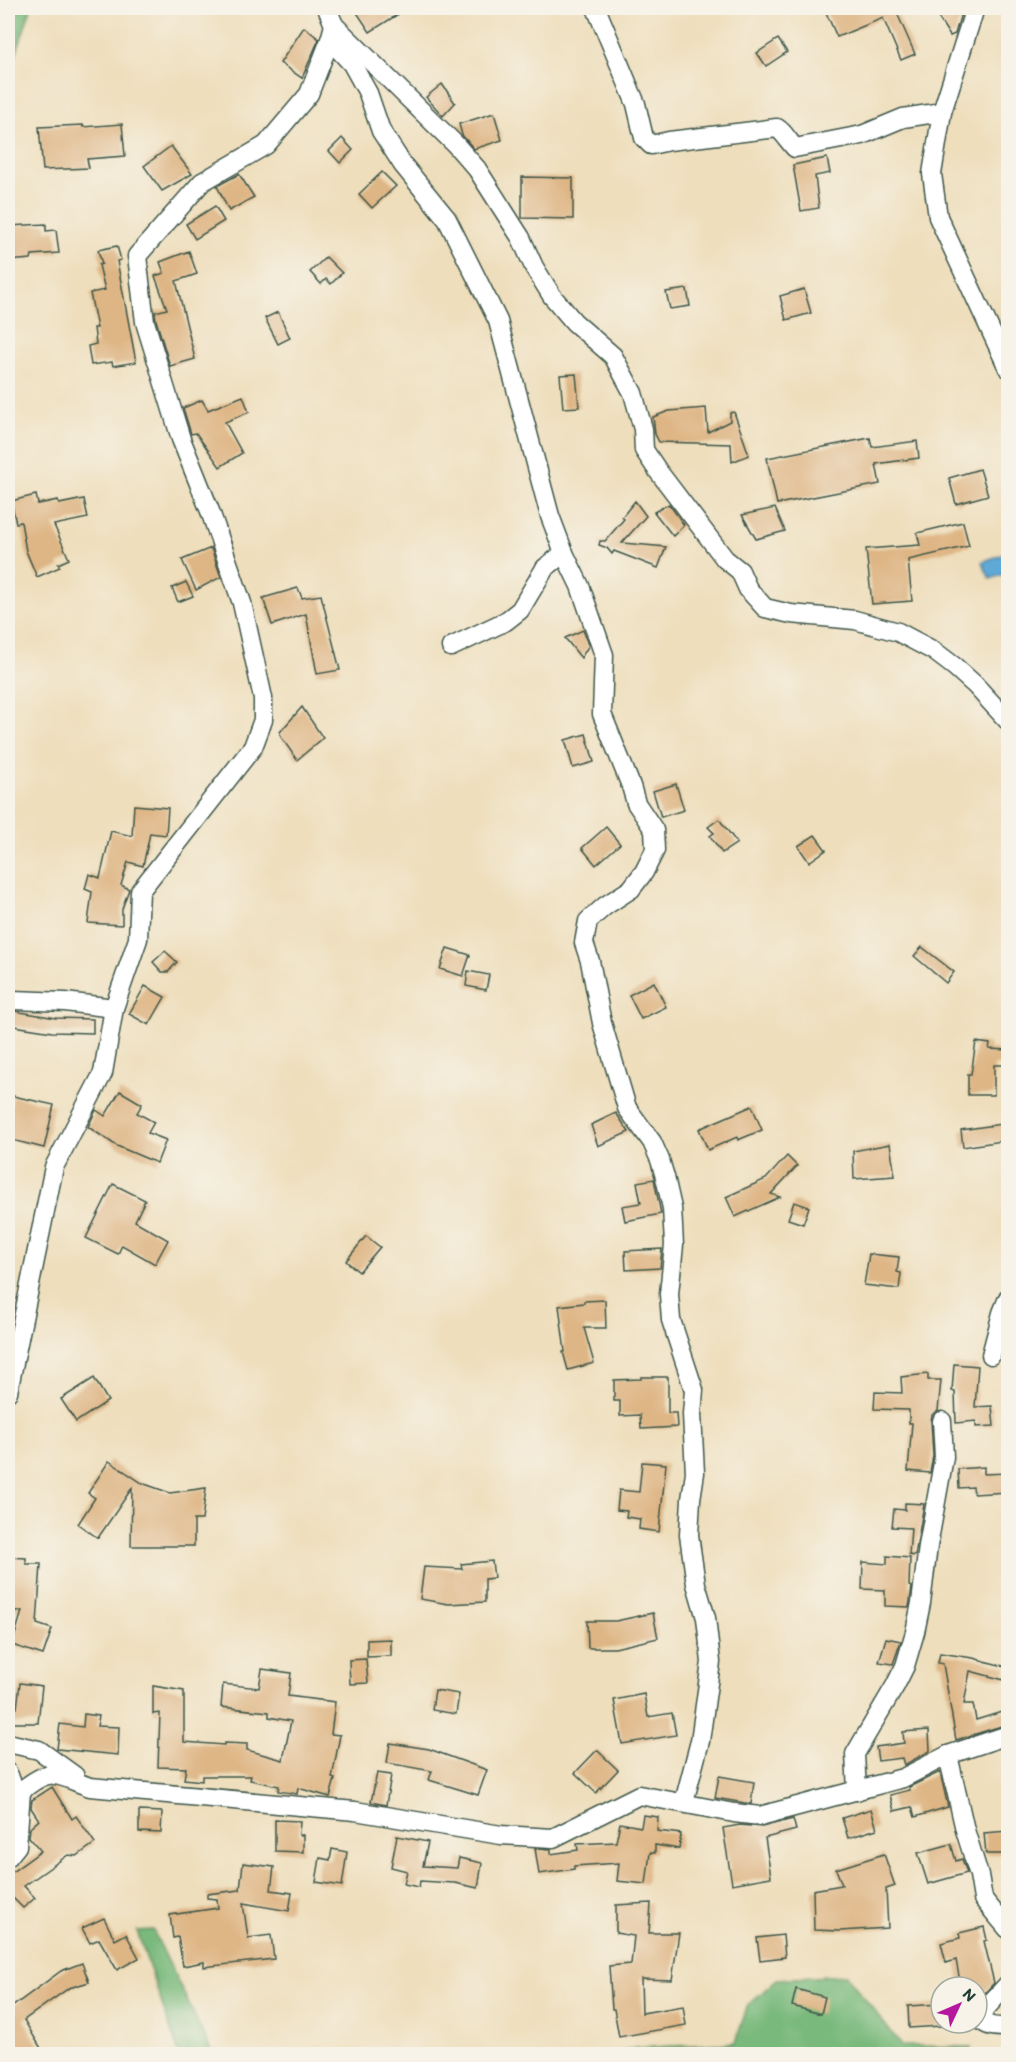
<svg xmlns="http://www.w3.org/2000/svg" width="1016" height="2062" font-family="Itim,sans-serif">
	<rect width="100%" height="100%" fill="#f7f3e8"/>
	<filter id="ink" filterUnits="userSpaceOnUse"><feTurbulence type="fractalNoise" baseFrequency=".0167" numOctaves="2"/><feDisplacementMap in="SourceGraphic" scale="12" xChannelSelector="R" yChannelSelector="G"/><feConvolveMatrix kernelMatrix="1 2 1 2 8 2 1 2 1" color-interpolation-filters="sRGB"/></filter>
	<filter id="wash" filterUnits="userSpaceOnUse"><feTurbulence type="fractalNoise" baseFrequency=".008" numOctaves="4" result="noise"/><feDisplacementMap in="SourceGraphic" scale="24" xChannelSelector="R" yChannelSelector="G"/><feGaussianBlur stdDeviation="1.35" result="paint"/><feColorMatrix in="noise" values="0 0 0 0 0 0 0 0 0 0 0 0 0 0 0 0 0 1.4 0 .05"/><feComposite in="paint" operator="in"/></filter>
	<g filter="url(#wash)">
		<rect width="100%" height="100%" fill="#eedebc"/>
		<g fill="#79b97b" stroke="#4c7b58" stroke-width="1.5">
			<polygon points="8,8 31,8 8,79"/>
			<polygon points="153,1930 213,2054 179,2054 137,1931"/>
			<polygon points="846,1975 902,2046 971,2047 970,2054 616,2054 636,2048 735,2043 748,2005 777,1979"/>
		</g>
		<polygon fill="#5fa9d7" stroke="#3f7386" stroke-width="1.5" points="1008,552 1008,573 990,579 982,562"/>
		<g id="blocks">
			<g fill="#deb584">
				<polygon points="354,8 408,8 370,32"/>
				<polygon points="824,8 908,8 897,13 915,54 901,60 883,18 837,37"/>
				<polygon points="932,8 961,8 962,10 955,34 950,36"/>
				<polygon points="304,27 319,39 302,78 280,63"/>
				<polygon points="778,39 787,52 766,66 757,53"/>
				<polygon points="442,84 455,103 443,116 426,97"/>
				<polygon points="494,113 502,140 474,149 462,135 459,124"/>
				<polygon points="122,124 125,156 87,159 89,168 43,170 39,127 83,125 83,127"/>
				<polygon points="342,138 353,150 340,163 329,151"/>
				<polygon points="171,146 192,174 162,191 144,166"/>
				<polygon points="827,158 830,173 815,176 819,208 801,211 793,165"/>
				<polygon points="382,172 396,186 372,208 359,194"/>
				<polygon points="239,174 254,197 229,211 217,186"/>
				<polygon points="522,177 573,178 573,219 522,218"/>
				<polygon points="215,206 224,221 195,239 186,224"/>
				<polygon points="46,224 46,231 56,230 59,253 32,255 31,259 8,261 8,226"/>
				<polygon points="117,246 121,260 117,261 136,362 113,366 112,362 91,365 88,346 96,344 94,328 97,328 90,293 105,290 99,265 102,264 98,250"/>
				<polygon points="189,251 197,274 176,281 195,359 170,366 156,320 155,312 167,309 155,276 164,273 160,262"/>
				<polygon points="326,257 342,273 331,284 326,279 321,284 310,272"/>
				<polygon points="687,289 690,306 670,309 666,292"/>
				<polygon points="804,289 811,313 786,320 780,296"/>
				<polygon points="278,312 290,338 278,344 265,318"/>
				<polygon points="576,374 579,407 563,408 560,375"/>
				<polygon points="243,396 249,412 225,422 242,453 220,467 196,433 191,434 183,408 202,400 208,410"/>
				<polygon points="706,408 708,432 730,421 730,413 734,412 749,455 732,462 731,444 659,442 655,434 653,417 669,411"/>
				<polygon points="870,438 872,447 917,441 919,458 876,464 880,484 777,504 767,458"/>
				<polygon points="980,469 988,495 956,504 949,478"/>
				<polygon points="36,495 38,504 58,500 59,504 84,499 88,518 54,525 69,559 58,564 60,567 37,577 26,551 21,522 16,523 11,501"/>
				<polygon points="635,501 646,516 622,543 666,547 658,568 614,551 612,554 607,548 599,545 600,541 605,541 624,519 622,517"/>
				<polygon points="669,504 684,525 673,536 654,512"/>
				<polygon points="775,508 785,531 756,539 742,515"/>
				<polygon points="963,522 969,546 908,560 912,601 872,604 866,549 920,545 917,533"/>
				<polygon points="211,548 221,577 196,590 182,560"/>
				<polygon points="186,582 193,596 178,602 172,588"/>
				<polygon points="298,588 302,598 321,595 340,670 317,674 306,614 272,625 263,598"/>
				<polygon points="583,630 589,645 581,658 565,638"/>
				<polygon points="302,707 323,738 297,760 281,737 280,732"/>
				<polygon points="586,734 594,762 573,768 565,740"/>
				<polygon points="676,784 684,810 661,817 653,791"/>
				<polygon points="134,805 168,808 166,835 150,833 143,866 128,862 121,885 129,889 122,909 122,925 88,923 92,892 85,889 89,874 100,878 111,831 132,836"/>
				<polygon points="719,819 737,843 722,853 710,836 714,833 708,827"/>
				<polygon points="606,827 620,844 596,865 582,848"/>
				<polygon points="815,835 826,850 809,862 798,846"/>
				<polygon points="922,947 954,972 946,983 914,956"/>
				<polygon points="447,948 470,955 463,976 440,969"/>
				<polygon points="165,951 177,962 168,972 162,972 153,962"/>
				<polygon points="468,971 489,975 486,990 466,986"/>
				<polygon points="654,982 666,1007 641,1019 629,995"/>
				<polygon points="145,986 165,997 149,1025 129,1014"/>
				<polygon points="8,1010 56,1018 93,1019 93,1033 52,1032 8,1025"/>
				<polygon points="976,1042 990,1044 989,1049 1008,1050 1008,1065 994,1065 994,1095 968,1095 968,1074 971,1074"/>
				<polygon points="120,1091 142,1104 137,1113 154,1122 148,1133 166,1140 157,1163 117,1146 88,1127 96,1110 105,1116"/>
				<polygon points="13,1096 54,1105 44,1148 8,1139 8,1121"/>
				<polygon points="752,1106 762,1130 738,1140 737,1137 708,1150 699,1129"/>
				<polygon points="616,1113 629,1132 598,1146 591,1125"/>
				<polygon points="1008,1123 1008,1140 963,1147 961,1130"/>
				<polygon points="890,1144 895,1176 854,1179 853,1151"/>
				<polygon points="787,1156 797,1166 771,1194 780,1197 735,1217 726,1197 766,1179"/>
				<polygon points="654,1179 661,1214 625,1221 622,1206 641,1203 637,1182"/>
				<polygon points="113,1184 145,1200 135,1221 168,1240 155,1264 122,1245 118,1254 86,1238"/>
				<polygon points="794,1202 809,1207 803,1224 788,1219"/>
				<polygon points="366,1236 380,1247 359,1272 346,1261"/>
				<polygon points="662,1249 660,1268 626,1270 625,1251"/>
				<polygon points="869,1254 899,1257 897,1272 901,1273 899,1289 864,1285"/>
				<polygon points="605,1300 606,1328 584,1328 594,1363 568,1370 563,1352 565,1352 559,1306 584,1303 584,1301"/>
				<polygon points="954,1364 978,1366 975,1407 992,1406 994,1426 976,1427 976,1421 956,1423 955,1392 952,1391"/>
				<polygon points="928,1374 928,1380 941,1380 938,1411 932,1415 931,1421 933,1456 930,1473 908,1471 912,1423 909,1423 909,1410 874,1409 875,1392 902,1393 901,1377"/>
				<polygon points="641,1377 668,1377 668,1413 676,1413 677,1427 641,1429 640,1415 620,1416 620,1401 614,1401 614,1380 641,1379"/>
				<polygon points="94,1378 108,1401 76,1422 61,1399"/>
				<polygon points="109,1461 142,1483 170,1493 206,1488 202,1520 194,1520 194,1546 131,1546 132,1488 98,1538 78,1524 95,1498 88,1493"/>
				<polygon points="642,1462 666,1464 659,1532 639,1529 640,1519 626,1517 627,1511 617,1510 619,1490 639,1492"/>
				<polygon points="984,1467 984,1474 1008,1473 1008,1492 974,1494 973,1487 959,1488 958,1469"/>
				<polygon points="905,1503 924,1504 915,1556 909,1555 911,1528 892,1527 894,1509 905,1510"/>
				<polygon points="887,1556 910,1558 909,1586 912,1587 909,1607 885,1606 885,1590 862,1589 863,1562 887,1564"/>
				<polygon points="8,1557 26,1558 26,1564 41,1564 37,1624 52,1629 43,1655 12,1645 22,1611 8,1611"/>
				<polygon points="492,1561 494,1578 485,1579 485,1602 448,1604 420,1599 424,1567 462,1569 461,1564"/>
				<polygon points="653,1613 658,1638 615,1648 588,1648 587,1621 616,1621"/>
				<polygon points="886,1638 901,1641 893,1664 879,1662"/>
				<polygon points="391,1639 391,1656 367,1657 367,1640"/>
				<polygon points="940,1653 973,1658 1007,1667 1004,1680 970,1671 964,1704 973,1704 976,1720 1005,1711 1008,1724 956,1740 943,1664 938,1663"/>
				<polygon points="366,1659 368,1683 350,1684 349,1660"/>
				<polygon points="262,1669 291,1673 288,1696 335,1702 331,1734 340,1735 332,1778 335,1779 330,1797 298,1788 297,1794 278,1791 279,1786 250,1780 251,1776 202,1776 202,1781 184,1779 186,1768 158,1767 160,1713 153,1714 153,1686 184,1691 184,1742 224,1745 224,1743 247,1744 247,1750 283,1760 291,1721 269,1717 269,1712 221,1707 223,1684 259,1688"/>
				<polygon points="20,1683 42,1686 38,1723 8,1723 8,1708 17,1708"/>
				<polygon points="435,1690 459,1694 456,1714 432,1710"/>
				<polygon points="644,1694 648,1717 672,1713 676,1735 622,1744 614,1700"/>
				<polygon points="84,1714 99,1716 97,1726 119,1727 118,1755 57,1749 60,1724 83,1727"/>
				<polygon points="929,1730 930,1751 904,1765 902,1758 878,1761 876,1747 904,1743 903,1732"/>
				<polygon points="390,1743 429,1749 487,1770 478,1795 429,1780 432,1771 387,1763"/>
				<polygon points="597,1750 618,1770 596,1793 575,1773"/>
				<polygon points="940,1772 948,1807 915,1817 912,1807 894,1811 890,1795 910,1790 909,1787"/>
				<polygon points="377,1773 391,1775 386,1805 371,1802"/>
				<polygon points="719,1776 754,1782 751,1804 715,1798"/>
				<polygon points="52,1787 72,1819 76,1816 95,1843 77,1856 68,1855 24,1886 35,1898 23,1908 13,1898 8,1902 8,1875 41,1851 29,1837 30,1828 39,1820 31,1808 32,1800"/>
				<polygon points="871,1809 877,1829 848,1838 842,1818"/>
				<polygon points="139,1811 162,1812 161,1833 139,1832"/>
				<polygon points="643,1815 658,1817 657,1831 681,1834 679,1849 655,1845 655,1853 650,1853 646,1884 617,1881 619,1863 574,1866 574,1869 539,1874 535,1848 551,1849 551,1854 578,1850 577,1844 616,1842 620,1823 641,1827"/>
				<polygon points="793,1819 796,1830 765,1838 771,1877 732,1884 723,1828 740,1825 762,1827"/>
				<polygon points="275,1820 300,1821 299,1835 303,1835 303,1852 275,1851"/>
				<polygon points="1008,1831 1008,1854 986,1854 984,1833"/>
				<polygon points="397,1836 428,1842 423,1866 457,1868 459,1858 482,1863 478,1888 455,1883 420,1881 419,1887 404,1884 407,1871 391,1867"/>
				<polygon points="951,1844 956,1861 962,1859 967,1873 928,1884 918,1853"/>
				<polygon points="332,1849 347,1852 342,1886 316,1882 320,1858 330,1860"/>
				<polygon points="884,1854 895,1886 886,1889 888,1928 840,1931 814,1930 813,1890 842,1885 836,1869"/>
				<polygon points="243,1863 274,1867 271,1890 292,1893 289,1911 243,1903 248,1938 271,1935 274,1959 204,1967 204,1962 183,1966 178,1937 173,1938 170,1915 218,1908 217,1899 207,1898 207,1894 240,1890"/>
				<polygon points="651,1903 649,1933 679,1933 672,1980 641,1979 642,2013 683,2006 686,2025 619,2037 614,2009 612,2009 609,1966 631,1964 634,1936 616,1933 616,1905"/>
				<polygon points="104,1918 115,1940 126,1934 139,1958 117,1970 99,1939 90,1943 82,1928"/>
				<polygon points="984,1927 987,1940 984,1941 994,1983 982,1996 977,1997 977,1987 961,1987 956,1960 946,1963 941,1943 960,1938 959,1933"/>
				<polygon points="783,1935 785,1957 760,1960 757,1938"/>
				<polygon points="82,1963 89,1982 69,1988 24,2020 45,2055 16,2055 8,2041 8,2010 61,1971"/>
				<polygon points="796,1989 825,1997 821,2014 792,2006"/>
				<polygon points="941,2004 941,2026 909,2028 908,2006"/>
			</g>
		</g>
	</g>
	<g filter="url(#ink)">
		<use href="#blocks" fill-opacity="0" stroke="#3e5548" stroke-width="1.5"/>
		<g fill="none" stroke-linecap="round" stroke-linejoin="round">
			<defs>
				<g id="street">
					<path d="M596,8L636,104L644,138L651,145L669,141L777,128C785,133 788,141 795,148L862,135L903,118L942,112"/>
					<polyline points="975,8 942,112 932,174 938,217 1008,368"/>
					<polyline points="334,25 455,144 477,169 521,238 534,267 552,296 574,322 613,356 633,393 643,429 644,450 658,471 725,559 740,571 748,589 765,608 791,614 855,620 898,632 934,651 955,667 975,685 1008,721"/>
					<polyline points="330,40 352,64 368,93 381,131 403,165 447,219 498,321 550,516 564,553 580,586 604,655 602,714 631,786 636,803 654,830 655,850 644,872 631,889 605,906 588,921 584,943 590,961 602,1023 627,1108 652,1142 660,1160 665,1177 672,1208 674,1245 669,1294 671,1320 694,1390 692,1414 695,1473 691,1499 689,1535 696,1584 706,1618 711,1662 700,1741 684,1802"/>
					<polyline points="451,647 506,621 520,610 545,568 564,553"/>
					<polyline points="8,997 14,1000 65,1002 114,1008"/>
					<polyline points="991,1355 1002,1313 1008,1298"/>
					<polyline points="8,1392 54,1167 103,1073 114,1008 138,939 140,891 253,747 263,720 263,698 242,603 210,511 181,439 145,322 137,256 202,182 266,145 309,94 330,40 334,25 327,8"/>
					<polyline points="8,1743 39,1750 75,1776"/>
					<polyline points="948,1755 965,1830 979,1875 983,1899 1008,1929"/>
					<polyline points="8,1773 19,1802"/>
					<polyline points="857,1791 855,1754 895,1686 905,1666 915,1632 921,1603 928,1546 944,1457 942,1421"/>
					<path d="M8,1857L17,1846L21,1791C52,1765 56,1775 90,1787L355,1811L501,1835L553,1838L639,1795L734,1813L760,1816L903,1778L948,1755L1008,1735"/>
					<path d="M1008,1984L985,2009L980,2019C988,2028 998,2027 1008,2027"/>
				</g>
			</defs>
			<use href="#street" stroke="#3e5548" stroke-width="21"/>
			<use href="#street" stroke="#fff" stroke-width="18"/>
		</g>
	</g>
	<rect width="1016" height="2062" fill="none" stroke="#f7f3e8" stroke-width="30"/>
	<g transform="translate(959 2005) rotate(46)"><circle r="28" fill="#f7f3e8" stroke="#a1aaa0" stroke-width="1.5"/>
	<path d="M0-4.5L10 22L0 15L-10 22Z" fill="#b5179e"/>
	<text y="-9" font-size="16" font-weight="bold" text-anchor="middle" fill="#1f3d34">N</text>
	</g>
</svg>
